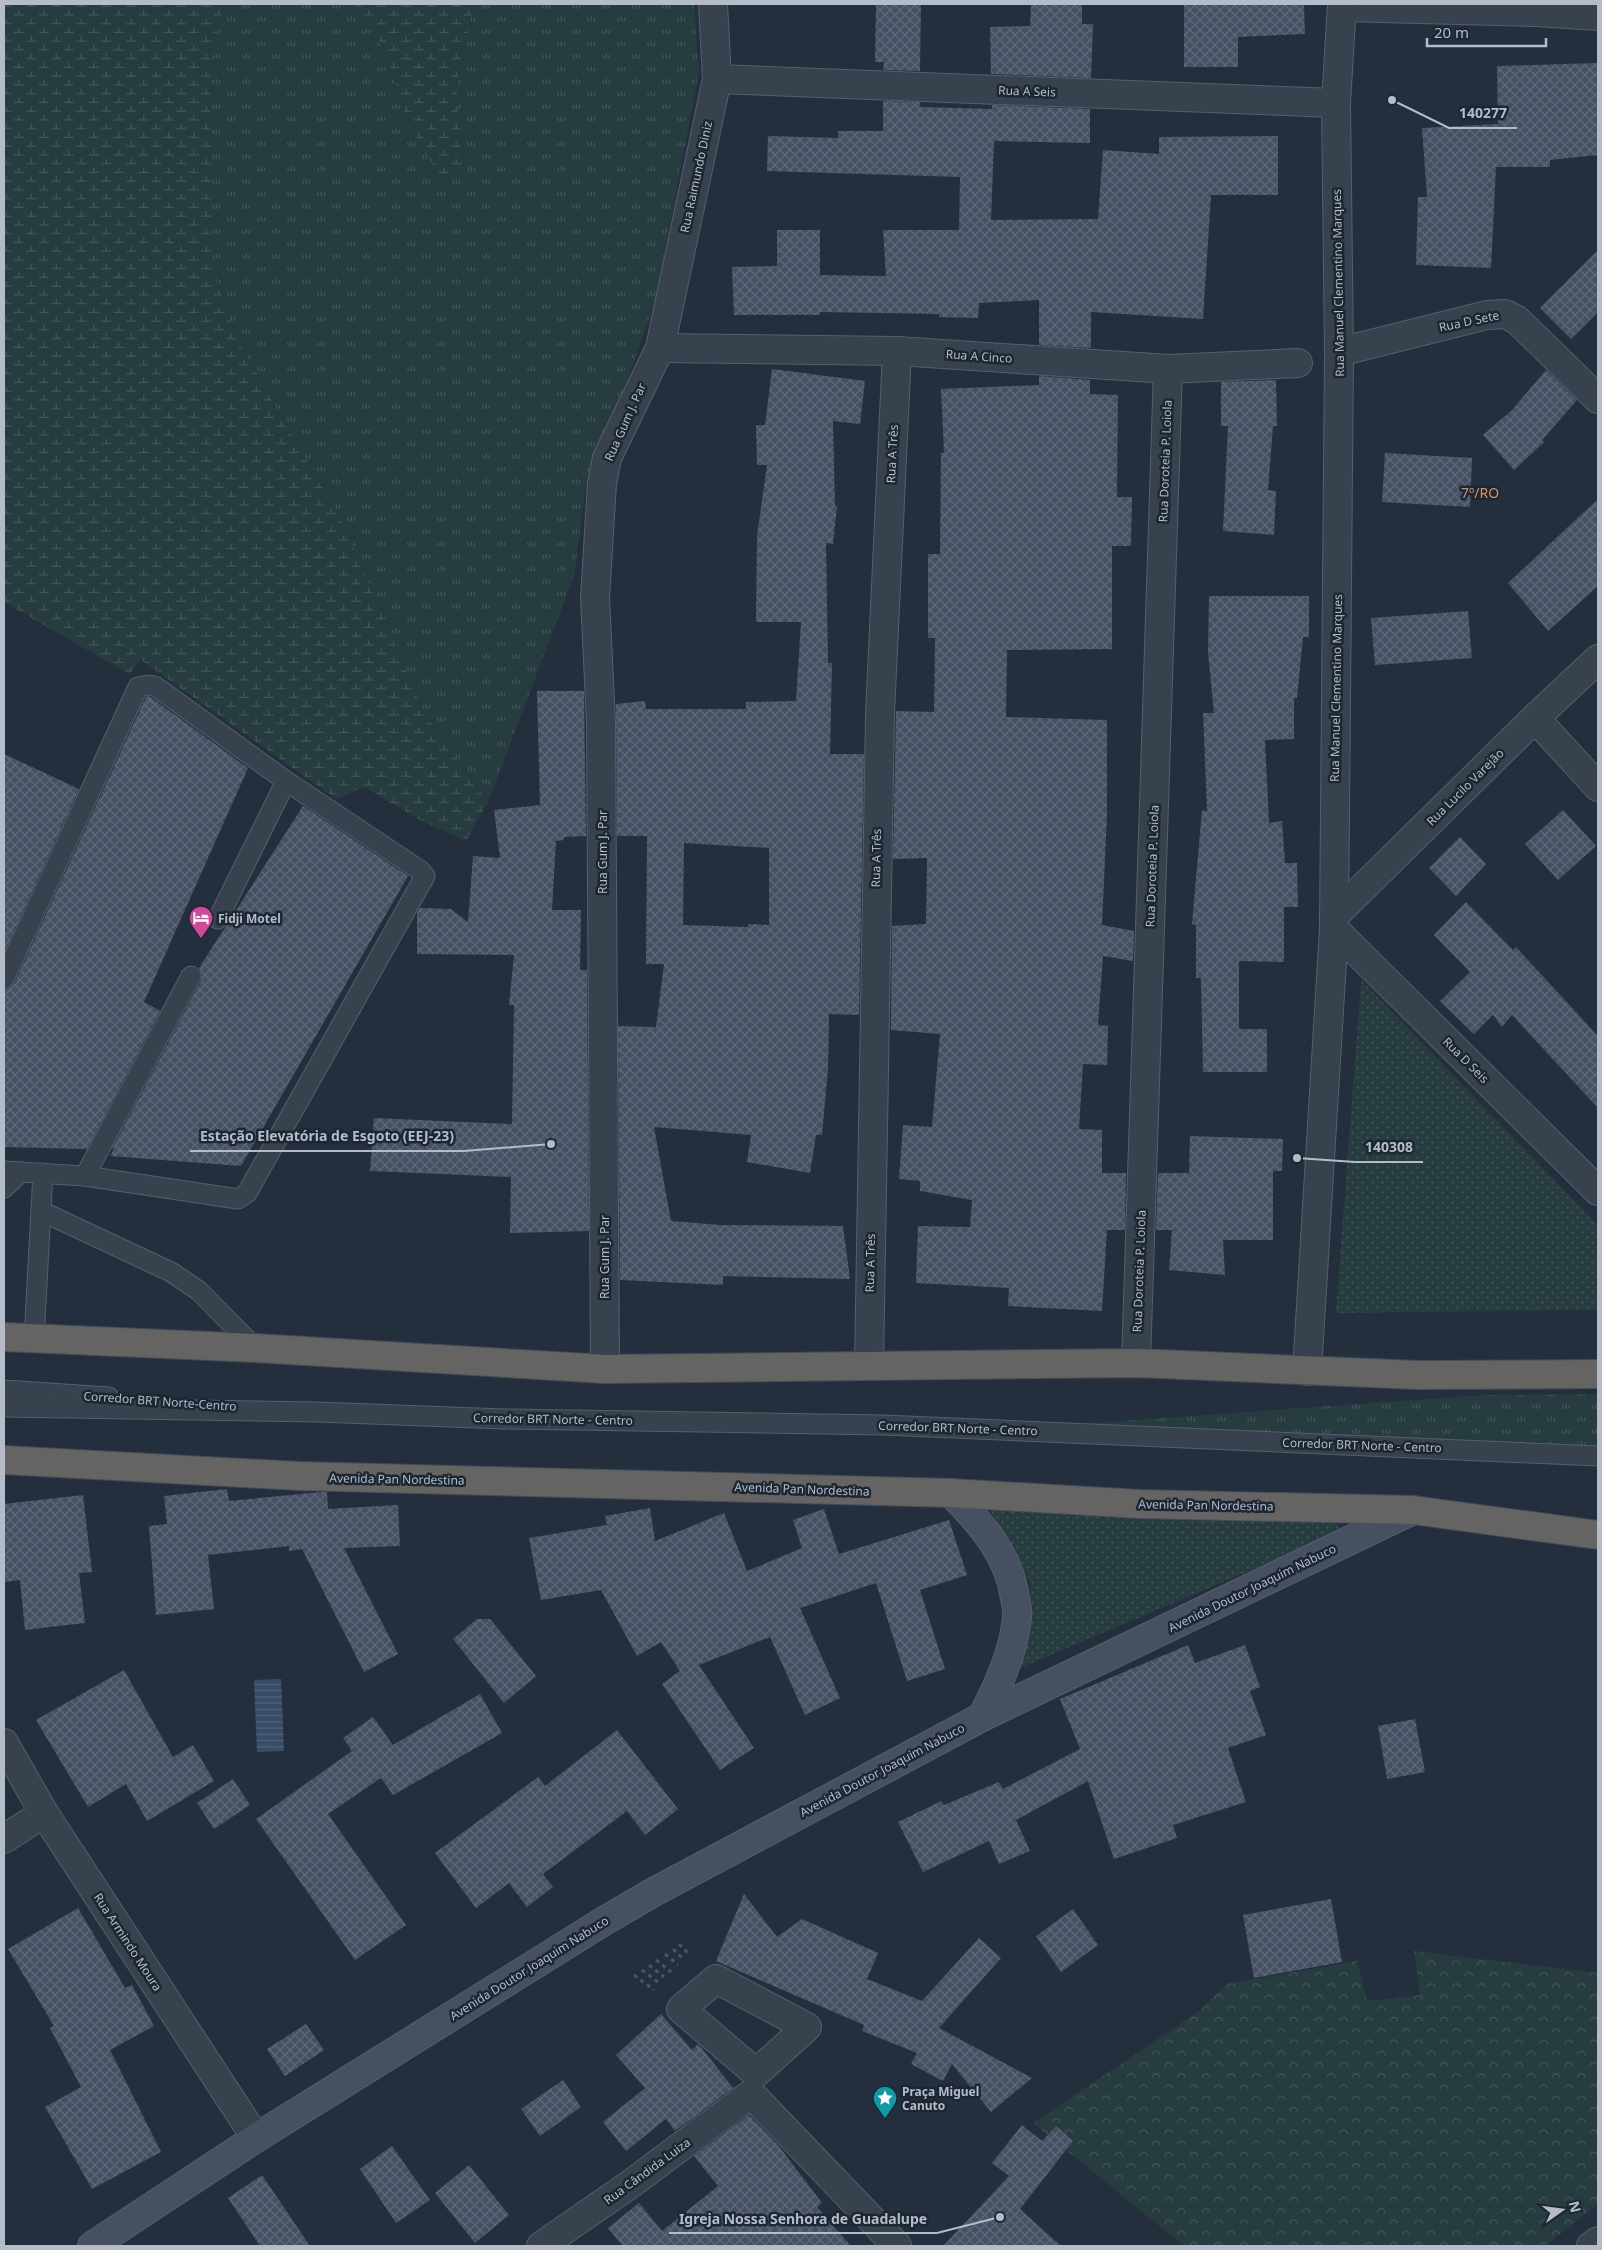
<svg xmlns="http://www.w3.org/2000/svg" width="1602" height="2250" font-family="'Noto Sans',sans-serif">
	<defs>
		<pattern id="grass-tufts" width="24" height="20" patternUnits="userSpaceOnUse" patternTransform="scale(1.25)"><rect width="24" height="20" fill="#263c3f"/><path d="M3 7l-1-3M5 7V3M7 7l1-3M15 17l-1-3M17 17v-4M19 17l1-3" fill="none" stroke="#435659"/></pattern>
		<pattern id="forest-crowns" width="20" height="18" patternUnits="userSpaceOnUse" patternTransform="scale(1.25)"><rect width="20" height="18" fill="#263c3f"/><path d="M2 6a3 3 0 1 1 6 0M12 15a3 3 0 1 1 6 0" fill="none" stroke="#435659"/></pattern>
		<pattern id="wetland-marsh" width="20" height="14" patternUnits="userSpaceOnUse" patternTransform="scale(1.25)"><rect width="20" height="14" fill="#263c3f"/><path d="M1 5h8M5 5V1M11 12h8M15 12V8" fill="none" stroke="#435659"/></pattern>
		<pattern id="park-dots" width="8" height="8" patternUnits="userSpaceOnUse" patternTransform="scale(1.25)"><rect width="8" height="8" fill="#263c3f"/><path d="M2 2h.1M6 6h.1" fill="none" stroke="#435659" stroke-width="1.8" stroke-linecap="round"/></pattern>
		<pattern id="water-rules" width="6" height="5" patternUnits="userSpaceOnUse" patternTransform="scale(1.25)"><rect width="6" height="5" fill="#394c67"/><path d="M0 2.5h6" fill="none" stroke="#53647b"/></pattern>
		<pattern id="building-cross-hatch" width="8" height="8" patternUnits="userSpaceOnUse" patternTransform="scale(1.25)"><rect width="8" height="8" fill="#455162"/><path d="M0 0l8 8M0 8l8-8" fill="none" stroke="#5d6877"/></pattern>
	</defs>
	<rect width="100%" height="100%" fill="#242f3e"/>
	<g fill="url(#grass-tufts)">
		<polygon points="225,4 354,4 360,8 388,57 407,121 464,169 456,87 474,4 694,4 699,72 655,302 629,376 587,477 574,576 488,802 425,714 345,527 237,339 211,269 210,51"/>
		<polygon points="1598,1394 1598,1456 995,1430 1483,1395"/>
	</g>
	<polygon fill="url(#forest-crowns)" points="1414,1951 1598,1973 1598,2204 1545,2246 1184,2246 1033,2123 1198,2012 1227,1984 1357,1961 1367,2001 1420,1995"/>
	<g fill="url(#wetland-marsh)">
		<polygon points="4,4 225,4 210,51 212,269 237,339 345,527 425,714 488,802 466,841 422,821 364,787 336,799 141,660 129,674 4,602"/>
		<polygon points="354,4 474,4 456,87 464,169 440,176 407,121 388,57 360,8"/>
	</g>
	<g fill="url(#park-dots)">
		<polygon points="1361,980 1598,1225 1598,1310 1336,1313"/>
		<polygon points="988,1506 1335,1521 1341,1532 1001,1676 1025,1645 1030,1623 1030,1582"/>
	</g>
	<polygon fill="url(#water-rules)" points="281,1679 284,1751 257,1752 254,1680"/>
	<g fill="url(#building-cross-hatch)" fill-rule="evenodd">
		<polygon points="876,4 921,4 920,71 883,70 884,62 875,62"/>
		<polygon points="1031,4 1082,4 1082,24 1093,24 1091,78 991,74 990,27 1030,26"/>
		<polygon points="1184,4 1304,4 1305,34 1238,37 1238,67 1184,67"/>
		<polygon points="1598,63 1598,155 1550,160 1550,167 1496,167 1491,268 1416,265 1418,197 1427,197 1422,128 1498,124 1497,66"/>
		<polygon points="883,101 920,102 920,107 992,109 992,105 1090,109 1090,143 994,141 991,220 1098,219 1103,150 1159,154 1159,137 1278,136 1278,195 1211,195 1203,319 1091,312 1091,348 1039,345 1039,300 979,303 978,318 939,317 939,314 820,312 820,315 734,315 732,267 777,266 777,230 820,230 820,275 886,276 883,230 959,230 960,177 767,171 768,136 838,138 838,131 883,131"/>
		<polygon points="1598,250 1598,312 1571,339 1540,308"/>
		<path d="M772,369L865,381L860,424L833,421L835,506H837L833,544L826,543L828,663H832L830,754H864L859,1015L829,1014L828,1069L822,1135H816L810,1173L747,1162L751,1135L654,1127L671,1221L721,1225L843,1226L850,1279L723,1276V1285L620,1280L618,1026L656,1027L664,964H646L647,836H617L616,704L645,701L646,709H746V702L796,701L801,622H756L757,536L767,465H757L756,425H765ZM684,843L769,848V925L748,924V927L683,925Z"/>
		<polygon points="1546,370 1577,400 1542,440 1544,442 1514,470 1483,435 1512,410"/>
		<polygon points="1039,376 1090,380 1090,394 1118,395 1117,497 1132,497 1131,546 1112,546 1112,649 1007,650 1006,717 1107,720 1107,814 1102,925 1134,931 1133,961 1103,956 1098,1025 1108,1026 1107,1065 1083,1064 1079,1129 1102,1130 1102,1173 1126,1173 1125,1230 1107,1230 1102,1311 1008,1306 1009,1288 916,1283 918,1226 970,1227 972,1200 920,1191 920,1181 899,1179 903,1125 932,1127 940,1034 891,1030 891,1015 892,926 926,924 927,858 893,859 896,711 934,712 935,638 928,638 928,554 940,554 941,453 944,453 941,389 1039,385"/>
		<polygon points="1276,380 1277,426 1273,426 1268,490 1276,491 1274,535 1223,531 1228,426 1221,426 1221,382"/>
		<polygon points="1385,453 1472,458 1470,507 1382,502"/>
		<polygon points="1598,499 1598,586 1548,631 1508,583"/>
		<polygon points="1209,596 1309,596 1309,637 1303,637 1297,698 1294,698 1294,739 1265,740 1269,823 1282,821 1285,863 1297,863 1298,907 1284,907 1284,962 1239,961 1239,1029 1267,1029 1267,1072 1203,1072 1201,978 1196,978 1196,925 1192,924 1202,810 1207,811 1203,713 1214,713 1208,653"/>
		<polygon points="1468,611 1472,658 1375,665 1371,618"/>
		<polygon points="537,691 584,691 586,836 564,837 564,840 556,841 552,910 581,910 580,970 587,970 589,1231 510,1233 511,1177 370,1171 374,1118 512,1124 514,1005 509,1005 514,955 417,954 417,913 420,908 451,909 468,922 473,856 500,858 494,810 540,805"/>
		<polygon points="149,696 248,768 144,1002 160,1011 87,1149 4,1147 4,990 10,988 14,984 146,697"/>
		<polygon points="4,754 79,789 4,953"/>
		<polygon points="303,806 408,876 241,1166 110,1156 114,1149 112,1149 201,981 202,975 199,968"/>
		<polygon points="1563,810 1596,846 1558,880 1525,844"/>
		<polygon points="1460,837 1486,864 1456,896 1429,868"/>
		<polygon points="1466,902 1513,950 1516,947 1598,1036 1598,1108 1512,1015 1502,1027 1493,1015 1474,1034 1440,1001 1470,972 1434,935"/>
		<polygon points="1190,1136 1283,1139 1282,1171 1273,1171 1273,1240 1223,1240 1225,1275 1169,1270 1172,1230 1156,1230 1158,1173 1189,1173"/>
		<polygon points="227,1489 229,1501 322,1492 327,1492 328,1509 398,1505 400,1546 344,1548 398,1654 364,1672 302,1549 289,1551 289,1546 208,1555 214,1609 156,1615 149,1526 167,1524 164,1496"/>
		<polygon points="83,1495 92,1572 79,1573 85,1623 25,1630 20,1580 4,1582 4,1504"/>
		<polygon points="650,1508 655,1541 724,1513 747,1571 802,1548 793,1520 824,1509 839,1554 949,1520 967,1575 920,1590 945,1669 907,1681 876,1583 800,1608 840,1698 805,1715 770,1637 699,1665 754,1748 720,1770 662,1684 680,1671 661,1642 637,1656 601,1590 541,1600 529,1538 607,1525 605,1516"/>
		<polygon points="477,1619 490,1619 536,1676 504,1703 453,1639"/>
		<polygon points="1188,1645 1195,1663 1245,1645 1260,1687 1250,1691 1266,1735 1228,1748 1246,1802 1173,1825 1177,1838 1114,1859 1088,1781 1016,1820 1030,1851 999,1864 989,1841 923,1872 898,1822 941,1801 944,1805 999,1782 1003,1789 1080,1749 1060,1699"/>
		<polygon points="124,1670 173,1757 193,1745 214,1781 147,1821 126,1784 88,1807 36,1720"/>
		<polygon points="480,1694 502,1733 393,1795 381,1778 328,1814 406,1925 355,1960 256,1819 352,1751 343,1738 373,1717 393,1745"/>
		<polygon points="1415,1719 1425,1772 1387,1779 1378,1726"/>
		<polygon points="617,1730 678,1809 645,1835 627,1811 543,1874 553,1887 527,1907 509,1883 476,1908 435,1853 538,1777 545,1786"/>
		<polygon points="233,1779 250,1805 214,1829 197,1803"/>
		<polygon points="744,1894 777,1937 802,1919 878,1953 867,1979 922,2001 979,1938 1001,1958 939,2028 1032,2078 991,2112 952,2064 943,2081 911,2064 917,2053 862,2031 864,2025 716,1961"/>
		<polygon points="1331,1899 1342,1962 1254,1978 1243,1915"/>
		<polygon points="78,1908 125,1988 132,1985 154,2026 110,2050 161,2152 92,2189 45,2107 81,2087 50,2028 54,2026 8,1949"/>
		<polygon points="1073,1909 1098,1945 1061,1972 1036,1936"/>
		<polygon points="661,2014 692,2050 698,2044 701,2047 733,2088 675,2131 666,2119 626,2151 603,2122 645,2088 616,2055"/>
		<polygon points="306,2024 324,2050 285,2076 267,2049"/>
		<polygon points="563,2080 581,2107 540,2136 521,2109"/>
		<polygon points="749,2115 778,2145 822,2203 817,2207 851,2246 623,2246 608,2228 639,2203 662,2231 718,2186 694,2156"/>
		<polygon points="1022,2125 1042,2141 1056,2126 1073,2141 1020,2209 1061,2246 943,2246 1009,2176 992,2163"/>
		<polygon points="392,2146 430,2200 396,2223 360,2169"/>
		<polygon points="469,2165 509,2215 475,2243 435,2193"/>
		<polygon points="262,2175 310,2246 260,2246 228,2198"/>
	</g>
	<g fill="none" stroke-linecap="round" stroke-linejoin="round">
		<defs>
			<g id="service">
				<polyline points="191,976 85,1176 238,1199 247,1193 425,876 421,871 286,781 218,919"/>
				<polyline points="4,979 138,687 149,685 155,686 286,781"/>
				<polyline points="4,1171 85,1176"/>
				<polyline points="4,1188 21,1172"/>
				<polyline points="41,1211 171,1272 199,1291 255,1348"/>
				<polyline points="34,1339 43,1173"/>
				<polyline points="4,1390 109,1397"/>
				<polyline points="4,1407 317,1412 504,1419 884,1425 1598,1456"/>
			</g>
			<polygon id="pedestrian" points="716,1979 807,2027 756,2073 681,2009"/>
			<g id="minor">
				<polyline points="1342,7 1537,12 1598,16"/>
				<polyline points="717,79 1336,103"/>
				<polyline points="660,348 897,351 1168,369 1298,363"/>
				<polyline points="1339,352 1487,315 1505,314 1517,320 1598,399"/>
				<polyline points="1535,718 1598,787"/>
				<polyline points="1334,929 1598,1191"/>
				<polyline points="1136,1363 1168,369"/>
				<polyline points="869,1366 880,714 897,351"/>
				<polyline points="605,1369 601,722 595,598 602,483 607,458 660,348 717,79 713,4"/>
				<polyline points="4,1743 44,1813 256,2138"/>
				<polyline points="4,1839 44,1813"/>
				<polyline points="541,2246 632,2183 751,2094 897,2246"/>
				<polyline points="1591,2246 1598,2241"/>
			</g>
			<g id="tertiary">
				<polyline points="1334,916 1535,718 1598,659"/>
				<polyline points="1307,1371 1334,929 1339,352 1336,103 1342,4"/>
			</g>
			<g id="secondary">
				<path d="M951,1493C981,1523 1009,1555 1015,1598C1016,1604 1018,1611 1017,1617C1014,1652 998,1687 982,1717"/>
				<polyline points="92,2246 256,2138 604,1921 652,1893 982,1717 1413,1510"/>
			</g>
			<g id="trunk">
				<polyline points="4,1337 255,1348 605,1369 1136,1363 1418,1375 1598,1374"/>
				<polyline points="4,1460 299,1476 951,1493 1139,1504 1413,1510 1598,1535"/>
			</g>
		</defs>
		<use href="#service" stroke="#565f6c" stroke-width="21"/>
		<use href="#pedestrian" stroke="#565f6c" stroke-width="30"/>
		<use href="#minor" stroke="#565f6c" stroke-width="30"/>
		<use href="#tertiary" stroke="#565f6c" stroke-width="30"/>
		<use href="#secondary" stroke="#565f6c" stroke-width="30"/>
		<use href="#trunk" stroke="#434c59" stroke-width="30"/>
		<g stroke="#44595c" stroke-width="3" stroke-dasharray="4 4" stroke-linecap="butt">
			<polyline points="679,1944 690,1955"/>
			<polyline points="673,1949 684,1960"/>
			<polyline points="665,1954 678,1965"/>
			<polyline points="656,1960 671,1972"/>
			<polyline points="649,1965 664,1977"/>
			<polyline points="642,1970 658,1982"/>
			<polyline points="634,1975 654,1990"/>
		</g>
		<use href="#service" stroke="#38414e" stroke-width="19"/>
		<use href="#pedestrian" stroke="#38414e" stroke-width="28"/>
		<use href="#minor" stroke="#38414e" stroke-width="28"/>
		<use href="#tertiary" stroke="#38414e" stroke-width="28"/>
		<use href="#secondary" stroke="#465061" stroke-width="28"/>
		<use href="#trunk" stroke="#656462" stroke-width="28"/>
	</g>
	<defs>
		<symbol id="hotel-pin" viewBox="-11 -11 22 30"><path d="M0 17L-7.5 6A9.5 9.5 0 1 1 7.5 6Z" fill="#d1479c" stroke="#1d2633"/><path d="M-6-4.5h1.5V1H6V5H4.5V3h-9V5H-6ZM-4 0a1.8 1.8 0 1 1 3.6 0ZM.5 0V-2.5h3Q6-2.5 6 0Z" fill="#fff"/></symbol>
		<symbol id="sight-pin" viewBox="-11 -11 22 30"><path d="M0 17L-7.5 6A9.5 9.5 0 1 1 7.5 6Z" fill="#0f9aa8" stroke="#1d2633"/><path d="M0-6L1.8-2.2L6-1.7L2.9 1.2L3.7 5.4L0 3.3L-3.7 5.4L-2.9 1.2L-6-1.7L-1.8-2.2Z" fill="#fff"/></symbol>
	</defs>
	<g fill-rule="evenodd">
		<use href="#hotel-pin" x="187" y="904" width="28" height="38"/>
		<use href="#sight-pin" x="871" y="2084" width="28" height="38"/>
	</g>
	<g text-anchor="middle" dominant-baseline="central" stroke-width="5" stroke-linejoin="round" paint-order="stroke">
		<g font-size="12" fill="#b4bcc9" stroke="#1d2633">
			<text transform="translate(1027 91) rotate(2)">Rua A Seis</text>
			<text transform="translate(696 177) rotate(-78)">Rua Raimundo Diniz</text>
			<text transform="translate(1338 283) rotate(-91)">Rua Manuel Clementino Marques</text>
			<text transform="translate(1469 321) rotate(-12)">Rua D Sete</text>
			<text transform="translate(979 356) rotate(4)">Rua A Cinco</text>
			<text transform="translate(625 422) rotate(-66)">Rua Gum J. Par</text>
			<text transform="translate(892 454) rotate(-87)">Rua A Três</text>
			<text transform="translate(1165 461) rotate(-88)">Rua Doroteia P. Loiola</text>
			<text transform="translate(1336 688) rotate(-89)">Rua Manuel Clementino Marques</text>
			<text transform="translate(1465 787) rotate(-45)">Rua Lucilo Varejão</text>
			<text transform="translate(602 852) rotate(-90)">Rua Gum J. Par</text>
			<text transform="translate(876 858) rotate(-89)">Rua A Três</text>
			<text transform="translate(1152 866) rotate(-88)">Rua Doroteia P. Loiola</text>
			<text transform="translate(1466 1060) rotate(45)">Rua D Seis</text>
			<text transform="translate(604 1257) rotate(-90)">Rua Gum J. Par</text>
			<text transform="translate(870 1263) rotate(-89)">Rua A Três</text>
			<text transform="translate(1139 1271) rotate(-88)">Rua Doroteia P. Loiola</text>
			<text transform="translate(160 1401) rotate(4)">Corredor BRT Norte-Centro</text>
			<text transform="translate(553 1419) rotate(1)">Corredor BRT Norte - Centro</text>
			<text transform="translate(958 1428) rotate(2)">Corredor BRT Norte - Centro</text>
			<text transform="translate(1362 1445) rotate(2)">Corredor BRT Norte - Centro</text>
			<text transform="translate(397 1479) rotate(1)">Avenida Pan Nordestina</text>
			<text transform="translate(802 1489) rotate(2)">Avenida Pan Nordestina</text>
			<text transform="translate(1206 1505) rotate(1)">Avenida Pan Nordestina</text>
			<text transform="translate(1252 1588) rotate(-26)">Avenida Doutor Joaquim Nabuco</text>
			<text transform="translate(882 1770) rotate(-28)">Avenida Doutor Joaquim Nabuco</text>
			<text transform="translate(128 1942) rotate(57)">Rua Armindo Moura</text>
			<text transform="translate(529 1968) rotate(-32)">Avenida Doutor Joaquim Nabuco</text>
			<text transform="translate(647 2171) rotate(-36)">Rua Cândida Luiza</text>
		</g>
		<g font-size="12" font-weight="bold" fill="#b4bcc9" stroke="#1d2633" text-anchor="start">
			<text x="218" y="918">Fidji Motel</text>
			<text x="902" y="2091">Praça Miguel<tspan x="902" dy="14">Canuto</tspan></text>
		</g>
		<g font-size="14" fill="#d59563" stroke="#1d2633">
			<text x="1480" y="492">7º/RO</text>
		</g>
	</g>
	<path fill="none" stroke="#b4bcc9" stroke-width="2" d="M1392 100L1449 128H1517M551 1144L464 1151H190M1297 1158L1355 1162H1423M1000 2217L937 2233H669"/>
	<g fill="#b4bcc9" stroke="#1d2633" stroke-width="2">
		<circle cx="1392" cy="100" r="5"/>
		<circle cx="551" cy="1144" r="5"/>
		<circle cx="1297" cy="1158" r="5"/>
		<circle cx="1000" cy="2217" r="5"/>
	</g>
	<g font-size="14" text-anchor="middle" font-weight="bold" fill="#b4bcc9" stroke="#1d2633" stroke-width="5" stroke-linejoin="round" paint-order="stroke">
		<text x="1483" y="118">140277</text>
		<text x="327" y="1141">Estação Elevatória de Esgoto (EEJ-23)</text>
		<text x="1389" y="1152">140308</text>
		<text x="803" y="2224">Igreja Nossa Senhora de Guadalupe</text>
	</g>
	<rect width="1602" height="2250" fill="none" stroke="#b4bcc9" stroke-width="10"/>
	<g transform="translate(1562 2210) rotate(76)" stroke="#1d2633" stroke-width="4" paint-order="stroke">
	<path d="M0-4L9 19L0 12L-9 19Z" fill="#b4bcc9"/>
	<text y="-8" font-size="14" font-weight="bold" text-anchor="middle" fill="#b4bcc9">N</text>
	</g>
	<path d="M1427 38v8h119v-8" fill="none" stroke="#b4bcc9" stroke-width="2.5"/>
	<text x="1434" y="38" font-size="15" fill="#b4bcc9" stroke="#1d2633" stroke-width="4" paint-order="stroke">20 m</text>
</svg>
